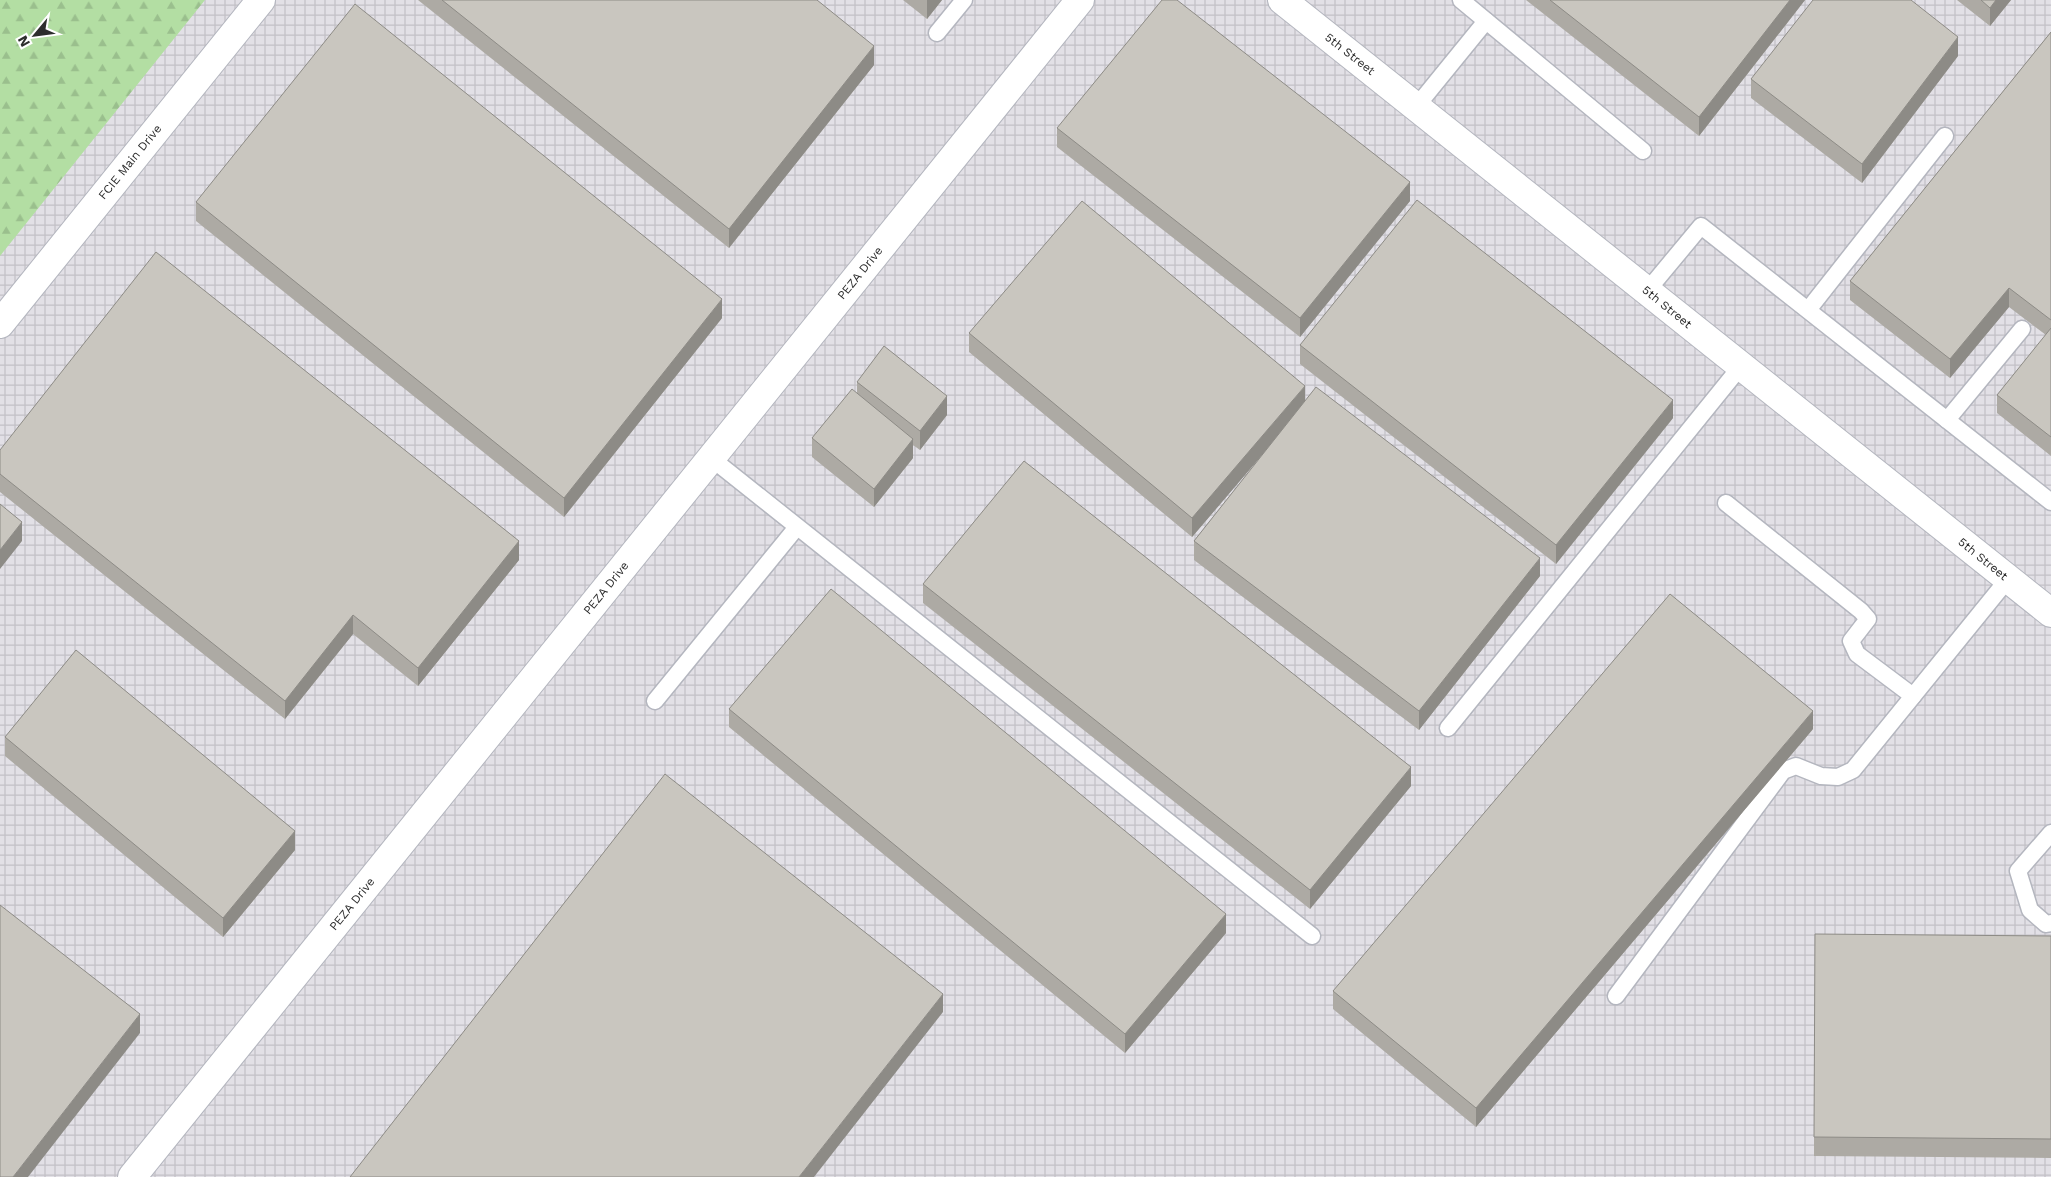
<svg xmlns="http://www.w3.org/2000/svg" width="2051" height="1177" font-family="'Work Sans',sans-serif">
	<defs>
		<pattern id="industrial-grid" width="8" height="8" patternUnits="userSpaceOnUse" patternTransform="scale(1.25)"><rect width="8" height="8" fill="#e2e0e6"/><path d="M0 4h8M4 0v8" fill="none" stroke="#c2c0c6"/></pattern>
		<pattern id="forest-firs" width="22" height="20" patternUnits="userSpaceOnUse" patternTransform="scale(1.25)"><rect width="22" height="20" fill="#b3dea3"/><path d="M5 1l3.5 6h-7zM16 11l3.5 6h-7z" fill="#9abf8d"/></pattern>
	</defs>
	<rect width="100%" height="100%" fill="#ede8e1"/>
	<rect fill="url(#industrial-grid)" x="0" y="0" width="2051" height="1177"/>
	<polygon fill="url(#forest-firs)" points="0,0 205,0 0,256"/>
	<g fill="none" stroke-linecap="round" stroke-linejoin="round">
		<defs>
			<g id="service">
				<polyline points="1461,0 1643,151"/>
				<polyline points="937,33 964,0"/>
				<polyline points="1416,107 1486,21"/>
				<polyline points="1647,291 1701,226 2051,502"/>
				<polyline points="1808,310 1945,136"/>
				<polyline points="1947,420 2022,329"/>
				<polyline points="711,458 1312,936"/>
				<polyline points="1726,503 1861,611 1868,619 1851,641 1857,654 1913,696"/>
				<polyline points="655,701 797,527"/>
				<polyline points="1448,728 1741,366"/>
				<polyline points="2051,833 2018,871 2030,910 2046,924 2051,923"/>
				<polyline points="1616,996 1783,771 1796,766 1821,776 1838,777 1853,770 2008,579"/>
			</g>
			<g id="minor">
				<polyline points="1282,0 2051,613"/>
				<polyline points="0,324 261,0"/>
				<polyline points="132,1177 1080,0"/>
			</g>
		</defs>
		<use href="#service" stroke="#b4b6bf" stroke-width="19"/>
		<use href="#minor" stroke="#b4b6bf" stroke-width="30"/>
		<use href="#service" stroke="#fff" stroke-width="16"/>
		<use href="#minor" stroke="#fff" stroke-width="28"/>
	</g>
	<g fill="#adaaa4">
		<polygon points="418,0 817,0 874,65 729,248"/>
		<polygon points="903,0 942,0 927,19"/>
		<polygon points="1526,0 1805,0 1699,136"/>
		<polygon points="1957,0 2011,0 1990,26"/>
		<polygon points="2051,32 2051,456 1997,413 1997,395 2046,335 2009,307 1950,378 1850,300 1850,281"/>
		<polygon points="1958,56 1862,183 1751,98 1751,79"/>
		<polygon points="1057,128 1410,201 1300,337 1057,147"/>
		<polygon points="196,202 722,318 564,517 196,221"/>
		<polygon points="969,333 1305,401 1540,576 1419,730 1194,560 1194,541 1271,444 1192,537 969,352"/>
		<polygon points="1300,345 1673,418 1556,564 1300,364"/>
		<polygon points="857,382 947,415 920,450 913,445 913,458 874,507 812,457 812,438 857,393"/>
		<polygon points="0,450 519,560 418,686 353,634 285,719 0,492"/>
		<polygon points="923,584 1411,786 1310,909 923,603"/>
		<polygon points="729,709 1226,933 1125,1053 729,727"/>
		<polygon points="1813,729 1476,1127 1333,1009 1333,991"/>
		<polygon points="5,737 295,850 223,937 5,756"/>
		<polygon points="2051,936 2051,1158 1814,1156 1814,1137"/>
	</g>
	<g fill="#8d8b86">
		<polygon points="927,0 942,0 927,19"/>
		<polygon points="1790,0 1805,0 1699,136 1699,117"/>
		<polygon points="1996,0 2011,0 1990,26 1990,8"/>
		<polygon points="1958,37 1958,56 1862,183 1862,164"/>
		<polygon points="874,46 874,65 729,248 729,229"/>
		<polygon points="1410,182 1410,201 1300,337 1300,318"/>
		<polygon points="2009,288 2009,307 1950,378 1950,359"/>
		<polygon points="722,299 722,318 564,517 564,498"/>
		<polygon points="1305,386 1305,405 1192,537 1192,518"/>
		<polygon points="947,396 947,415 920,450 920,431"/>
		<polygon points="1673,400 1673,418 1556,564 1556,545"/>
		<polygon points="913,439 913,458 874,507 874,489"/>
		<polygon points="22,522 22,541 0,569 0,550"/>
		<polygon points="519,541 519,560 418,686 418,668"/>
		<polygon points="1540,558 1540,576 1419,730 1419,711"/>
		<polygon points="353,615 353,634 285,719 285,701"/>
		<polygon points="1813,711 1813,729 1476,1127 1476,1108"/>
		<polygon points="1411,767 1411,786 1310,909 1310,890"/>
		<polygon points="295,831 295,850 223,937 223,918"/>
		<polygon points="1226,914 1226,933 1125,1053 1125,1034"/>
		<polygon points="943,994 943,1012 814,1177 799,1177"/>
		<polygon points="140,1014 140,1033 28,1177 13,1177"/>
	</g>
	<g fill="#c9c6bf" stroke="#8d8b86">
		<polygon points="442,0 817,0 874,46 729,229"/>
		<polygon points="1162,0 1177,0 1410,182 1300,318 1057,128"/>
		<polygon points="1550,0 1790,0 1699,117"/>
		<polygon points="1813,0 1911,0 1958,37 1862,164 1751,79"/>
		<polygon points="1981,0 1996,0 1990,8"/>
		<polygon points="355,4 722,299 564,498 196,202"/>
		<polygon points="2051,32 2051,320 2009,288 1950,359 1850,281"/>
		<polygon points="1417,200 1673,400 1556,545 1300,345"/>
		<polygon points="1082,201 1305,386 1192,518 969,333"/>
		<polygon points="156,252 519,541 418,668 353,615 285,701 0,474 0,450"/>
		<polygon points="2051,328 2051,437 1997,395"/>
		<polygon points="884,346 947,396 920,431 857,382"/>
		<polygon points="1316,387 1540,558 1419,711 1194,541"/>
		<polygon points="852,389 913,439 874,489 812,438"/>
		<polygon points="1024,461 1411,767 1310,890 923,584"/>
		<polygon points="0,504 22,522 0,550"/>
		<polygon points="831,589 1226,914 1125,1034 729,709"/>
		<polygon points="1670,594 1813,711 1476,1108 1333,991"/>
		<polygon points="76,650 295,831 223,918 5,737"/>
		<polygon points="665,774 943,994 799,1177 350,1177"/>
		<polygon points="0,905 140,1014 13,1177 0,1177"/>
		<polygon points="1815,934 2051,936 2051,1139 1814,1137"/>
	</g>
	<g text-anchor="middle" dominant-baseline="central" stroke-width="4" stroke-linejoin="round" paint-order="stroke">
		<g font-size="12" fill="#2d2d2d" stroke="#fff">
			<text transform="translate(1350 54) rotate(38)">5th Street</text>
			<text transform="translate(130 162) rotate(-51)">FCIE Main Drive</text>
			<text transform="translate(860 273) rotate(-51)">PEZA Drive</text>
			<text transform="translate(1667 307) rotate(39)">5th Street</text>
			<text transform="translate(1983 559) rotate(39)">5th Street</text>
			<text transform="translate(606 588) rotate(-51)">PEZA Drive</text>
			<text transform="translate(352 904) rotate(-51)">PEZA Drive</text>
		</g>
	</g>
	<g transform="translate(35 35) rotate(241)" stroke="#ffffff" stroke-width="4" paint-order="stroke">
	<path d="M0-4L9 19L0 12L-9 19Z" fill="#2d2d2d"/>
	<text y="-8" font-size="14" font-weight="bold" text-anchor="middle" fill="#2d2d2d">N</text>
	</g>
</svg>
